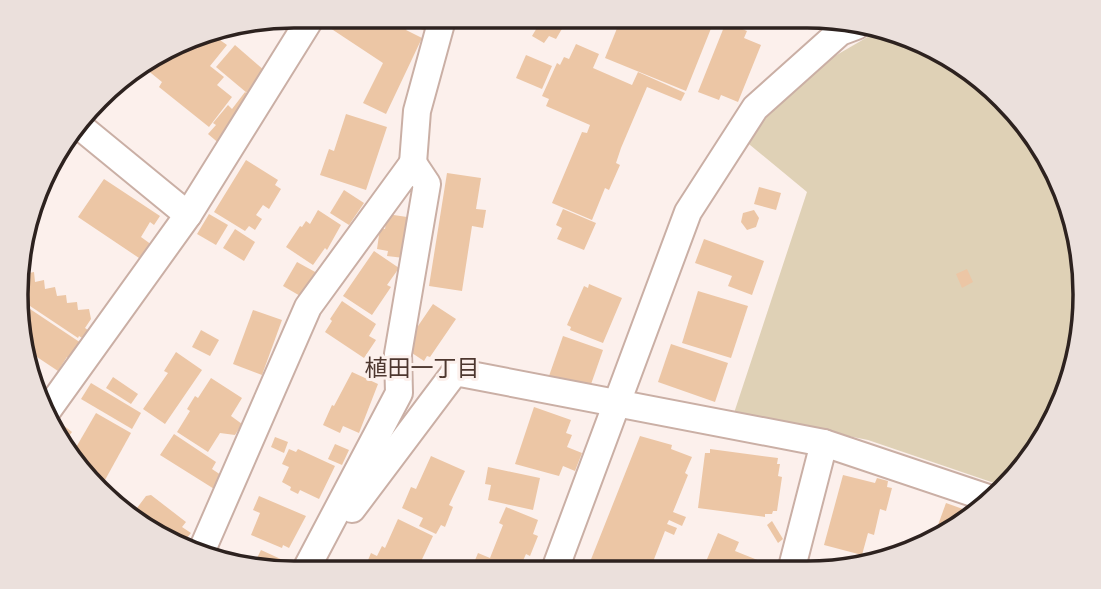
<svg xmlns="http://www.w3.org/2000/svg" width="1101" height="589" font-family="'Roboto Serif','Noto Sans JP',serif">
	<rect width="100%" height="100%" fill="#fcf0ec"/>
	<polygon fill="#dfd1b6" points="880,33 946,53 1027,124 1076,222 1083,330 1048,434 1000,485 868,440 734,413 807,192 744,140 816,67 871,35"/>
	<g fill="#ecc6a5">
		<polygon points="330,16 384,16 380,25 386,28 391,17 409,25 406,30 422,38 386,114 363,103 383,63 324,24"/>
		<polygon points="394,16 432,16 426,31 407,24 408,21"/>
		<polygon points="544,16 556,16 566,22 556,39 549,36 544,43 532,36"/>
		<polygon points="622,16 716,16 686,91 605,58"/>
		<polygon points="726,22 747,31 744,38 761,45 738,102 721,95 719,100 698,92"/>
		<polygon points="213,29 222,36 220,40 227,45 210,66 224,77 217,85 232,97 209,127 159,87 162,82 141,65 205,31"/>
		<polygon points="576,44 599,54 593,68 632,85 638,72 685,93 681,101 647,87 621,148 616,163 620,165 609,190 605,188 592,220 552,203 582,132 587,133 590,125 546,106 549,99 542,96 557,63 560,65 564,57 569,59"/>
		<polygon points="235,45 265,71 247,93 216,67"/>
		<polygon points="526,55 552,66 542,89 516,78"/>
		<polygon points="245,92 250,96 221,145 208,134 216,125 213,123 228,105 232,109"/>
		<polygon points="346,114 387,127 366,190 320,175 329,149 334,151"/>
		<polygon points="61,144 71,152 44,188 42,186"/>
		<polygon points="246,160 278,180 275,185 281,189 269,209 263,205 256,215 262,219 255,230 249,226 245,231 214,212"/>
		<polygon points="447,173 481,178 476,209 486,210 483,228 472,226 462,291 429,286"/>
		<polygon points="104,179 160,216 154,225 150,222 141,237 152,245 142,260 78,217"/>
		<polygon points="759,187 781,193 776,210 754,204"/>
		<polygon points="344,190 364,203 349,225 330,213"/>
		<polygon points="563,209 596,223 584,250 557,239 562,228 556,225"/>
		<polygon points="318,210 341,225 327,250 325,248 313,265 286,247 300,226 302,227 306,221 310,224"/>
		<polygon points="754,210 759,218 756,227 747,230 741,222 743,213"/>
		<polygon points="209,214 228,225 216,245 197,234"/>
		<polygon points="387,214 407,217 406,222 410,223 404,258 387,256 388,251 377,249 380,228 385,229"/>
		<polygon points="235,229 255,242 244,261 223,248"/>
		<polygon points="704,239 764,261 752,295 728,286 732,276 695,263"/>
		<polygon points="374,251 399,268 387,285 391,287 372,315 343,296"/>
		<polygon points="297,262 317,273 302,297 283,286"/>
		<polygon points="967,269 973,282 962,288 956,274"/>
		<polygon points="34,272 35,282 44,280 45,289 55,287 57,296 66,295 67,303 77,302 78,310 89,309 91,319 85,328 95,335 90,343 79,336 78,338 18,298 20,281 24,274"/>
		<polygon points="589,284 622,298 603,343 570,330 571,327 567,325 584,286 588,288"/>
		<polygon points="698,291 748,306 731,358 682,343"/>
		<polygon points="18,301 81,343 70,359 67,357 58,371 25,349 16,313"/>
		<polygon points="342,301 376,324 369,336 376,340 364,358 325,332 332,321 330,319"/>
		<polygon points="433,304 456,319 430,357 427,356 424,361 403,347 413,322 418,326"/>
		<polygon points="253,310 282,320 262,375 233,364"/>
		<polygon points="201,330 219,340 210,356 192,347"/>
		<polygon points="563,336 603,350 589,390 549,376"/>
		<polygon points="671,344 728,363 715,402 658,382"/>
		<polygon points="176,352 202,370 165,424 143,409 168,373 164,371"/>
		<polygon points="352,372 378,384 359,433 343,426 340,433 323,425 332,405 334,406"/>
		<polygon points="31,375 42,383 35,393 34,387"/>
		<polygon points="113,377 138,394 131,404 106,388"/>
		<polygon points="211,378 242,398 231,416 242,424 235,435 220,433 208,452 177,432 190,411 187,409 195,396 198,398"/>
		<polygon points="91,383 141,413 132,429 81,399"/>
		<polygon points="534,407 571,420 566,433 572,435 567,447 582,453 575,471 563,466 559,476 515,464"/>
		<polygon points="96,413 131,433 105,480 75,462 71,456"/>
		<polygon points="59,422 72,432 63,444 54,429"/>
		<polygon points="174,434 216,462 212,469 227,479 219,492 160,455"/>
		<polygon points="640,436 672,445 671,449 692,457 685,473 688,475 673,512 686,517 682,526 669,520 667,524 677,528 674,535 665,531 649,572 586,572"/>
		<polygon points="275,437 288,442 284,453 271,447"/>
		<polygon points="335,444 349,450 342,465 328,459"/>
		<polygon points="289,449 296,452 298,449 335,466 319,499 300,490 298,494 290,490 291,487 282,482 289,467 282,464"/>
		<polygon points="710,449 778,458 777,464 780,464 778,476 782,477 777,511 773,511 772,514 765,514 765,517 698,508 705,453 710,453"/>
		<polygon points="431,456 465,471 449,505 453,507 445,527 441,525 436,534 419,526 423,518 402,508 411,487 416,489"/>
		<polygon points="488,467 540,478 533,510 488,500 491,485 485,484"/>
		<polygon points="82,468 101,479 96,487 85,479 80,471"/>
		<polygon points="843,475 875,483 877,478 888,481 887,487 892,488 886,511 880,509 874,535 868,533 862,555 824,545"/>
		<polygon points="151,495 186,522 182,527 191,533 186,539 190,546 155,536 131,516 146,496"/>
		<polygon points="259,496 306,516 289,548 283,545 282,548 251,535 260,513 253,510"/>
		<polygon points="946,503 974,513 962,526 934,536"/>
		<polygon points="506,507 538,520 533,534 538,536 530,556 526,554 518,572 491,572 473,565 478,553 490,558 503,525 499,523"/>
		<polygon points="398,519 433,536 416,572 363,572 371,553 377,556 382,546 385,548"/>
		<polygon points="772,521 783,539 778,543 767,525"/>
		<polygon points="718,533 739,542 735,551 760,561 756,571 702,571"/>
		<polygon points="261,550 285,561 279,573 253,566"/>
	</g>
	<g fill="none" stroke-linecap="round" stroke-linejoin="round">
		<defs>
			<g id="street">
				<polyline points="77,124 188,215"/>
				<polyline points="413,163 417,111 443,16"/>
				<polyline points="45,414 188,215 312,16"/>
				<polyline points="352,509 455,372 824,443 988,498"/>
				<polyline points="202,550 308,307 413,163 427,184 398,354 399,393 304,573"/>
				<polyline points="791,571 824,443"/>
				<polyline points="554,572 688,212 755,108 840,32 856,26"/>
			</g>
		</defs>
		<use href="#street" stroke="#caafa5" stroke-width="30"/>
		<use href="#street" stroke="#fff" stroke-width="26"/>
	</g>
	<g text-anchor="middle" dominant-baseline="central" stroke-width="6" stroke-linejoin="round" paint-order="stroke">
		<g font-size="23" fill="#4d372f" stroke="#fcf0ec">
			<text x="422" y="368">植田一丁目</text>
		</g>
	</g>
	<path d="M0 0H1101V589H0ZM294 28H807A266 266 0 0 1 1073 294V295A266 266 0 0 1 807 561H294A266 266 0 0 1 28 295V294A266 266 0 0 1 294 28Z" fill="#ebe0dc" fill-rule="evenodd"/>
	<path fill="none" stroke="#2d221f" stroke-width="3.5" d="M294 28H807A266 266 0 0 1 1073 294V295A266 266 0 0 1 807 561H294A266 266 0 0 1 28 295V294A266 266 0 0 1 294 28Z"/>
</svg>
